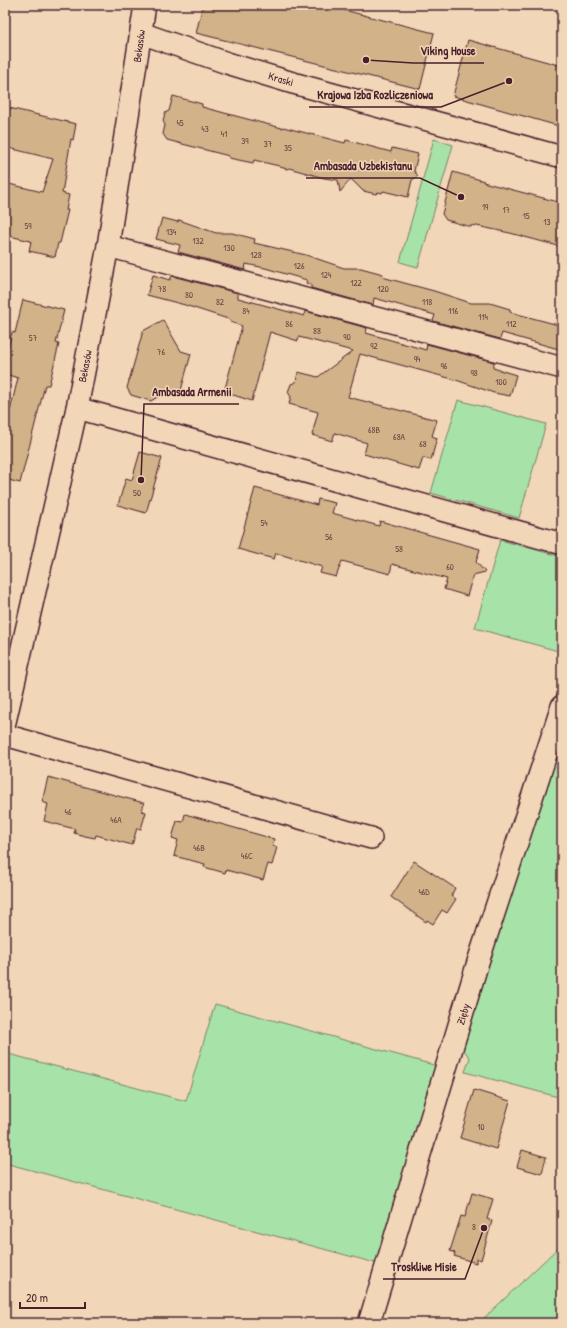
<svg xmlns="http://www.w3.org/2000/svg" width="567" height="1328" font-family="'Patrick Hand',sans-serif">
	<rect width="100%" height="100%" fill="#f1d6b8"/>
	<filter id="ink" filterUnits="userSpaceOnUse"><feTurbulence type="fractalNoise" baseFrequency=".025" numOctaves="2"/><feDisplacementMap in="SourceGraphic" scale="8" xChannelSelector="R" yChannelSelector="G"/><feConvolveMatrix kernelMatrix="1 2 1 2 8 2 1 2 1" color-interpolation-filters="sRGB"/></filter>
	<g filter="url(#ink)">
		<g fill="#a7e3a9" stroke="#78816a">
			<polygon points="434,139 453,145 418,267 400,262"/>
			<polygon points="458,400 546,424 519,518 431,493"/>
			<polygon points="500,540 562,557 562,652 475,628"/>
			<polygon points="562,728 562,1098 465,1072 470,1058 463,1049 462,1041"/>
			<polygon points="215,1004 437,1066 379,1264 5,1163 5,1053 186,1101"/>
			<polygon points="562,1244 562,1323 479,1323"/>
		</g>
		<g fill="#d2b289" stroke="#4a1f2b">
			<polygon points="203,5 324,5 434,33 420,89 196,33"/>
			<polygon points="468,40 562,66 562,127 453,96"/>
			<polygon points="173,96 202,104 202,107 262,123 282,128 283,127 345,143 346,140 391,152 392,148 418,154 414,171 418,176 412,180 408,197 383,191 382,193 378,192 376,194 363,191 351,179 340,192 338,180 324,178 289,168 287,169 280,167 279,166 254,160 253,163 229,158 229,156 167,140 163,134 165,125 163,121 165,113 169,111"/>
			<polygon points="5,107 76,124 73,140 71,139 62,193 69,195 66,210 68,210 60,243 58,243 55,257 29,251 31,241 5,235 5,183 42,192 53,159 5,147"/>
			<polygon points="453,172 484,181 483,182 562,203 562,247 510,233 472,225 471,227 446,220 442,214"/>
			<polygon points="162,218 178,222 179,220 216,233 232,233 255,239 254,243 306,255 344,268 361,268 383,274 382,277 434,291 471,303 490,303 510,309 510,312 562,326 562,350 502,333 500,339 433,321 435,315 374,298 373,305 311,288 311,285 306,283 307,280 265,268 246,264 245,270 178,252 180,245 156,239"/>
			<polygon points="153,275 170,280 172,276 238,293 238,298 304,316 305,311 367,328 366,333 426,350 427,344 494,362 493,368 516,375 510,396 494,393 456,380 360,354 348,397 437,420 432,436 437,438 431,460 423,458 419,470 364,454 367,443 335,433 332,441 312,435 318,412 289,404 291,397 288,392 291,384 296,382 298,372 318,377 353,351 299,337 298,341 270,332 252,401 224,392 242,326 230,322 231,320 185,305 147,295"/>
			<polygon points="23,300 64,310 56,343 59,344 49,385 45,385 20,483 5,479 5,410 10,411 18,378 5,374 5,358 12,332 15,333"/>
			<polygon points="163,320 181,351 191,354 180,394 167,391 151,401 131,395 127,388 143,331"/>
			<polygon points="140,452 162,458 146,513 118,505 126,478 132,480"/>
			<polygon points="255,488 317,505 318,499 335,503 332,513 379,526 380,521 480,549 476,562 485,572 473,575 467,596 444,589 447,579 392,564 390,574 342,561 336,577 320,573 322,567 276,553 274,559 238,549"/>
			<polygon points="48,777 144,803 142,811 146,812 141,829 137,828 132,845 96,835 95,838 85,836 74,833 75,829 44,821 48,804 42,802"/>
			<polygon points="185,814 274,839 272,846 277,847 272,865 268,864 263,880 226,870 225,873 204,867 205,864 174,856 178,840 172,838 177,821 183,822"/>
			<polygon points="414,861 455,888 451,896 456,899 447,913 442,910 433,924 427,920 426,922 391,897"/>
			<polygon points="474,1090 510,1101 496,1149 460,1138"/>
			<polygon points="522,1150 546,1157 542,1174 517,1167"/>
			<polygon points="472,1193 493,1199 487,1219 492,1221 481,1260 476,1258 476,1263 454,1256 455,1253 450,1251 461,1216 465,1217"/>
		</g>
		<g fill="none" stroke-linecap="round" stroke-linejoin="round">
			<defs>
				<g id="minor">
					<polyline points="141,33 227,63 293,83 562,157"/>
					<polyline points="108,246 562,368"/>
					<polyline points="77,408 559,543"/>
					<polyline points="5,722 77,408 108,246 145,5"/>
					<polyline points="5,735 371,838"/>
					<polyline points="369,1323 478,962 562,706"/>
				</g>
			</defs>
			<use href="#minor" stroke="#4a1f2b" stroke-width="24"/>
			<use href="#minor" stroke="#f1d6b8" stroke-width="21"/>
		</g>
	</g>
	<g text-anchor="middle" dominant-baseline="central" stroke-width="3" stroke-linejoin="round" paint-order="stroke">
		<g font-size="9" fill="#6c4442">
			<text x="180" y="123">45</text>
			<text x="205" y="129">43</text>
			<text x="224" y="134">41</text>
			<text x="245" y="141">39</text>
			<text x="268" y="144">37</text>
			<text x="288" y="148">35</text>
			<text x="485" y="207">19</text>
			<text x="506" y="210">17</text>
			<text x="526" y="216">15</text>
			<text x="547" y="222">13</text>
			<text x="28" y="226">59</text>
			<text x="171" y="232">134</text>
			<text x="198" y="241">132</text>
			<text x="229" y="248">130</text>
			<text x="256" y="255">128</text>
			<text x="299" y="266">126</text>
			<text x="326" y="275">124</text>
			<text x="356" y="283">122</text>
			<text x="162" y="289">78</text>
			<text x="383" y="289">120</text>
			<text x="189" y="295">80</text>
			<text x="220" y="302">82</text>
			<text x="427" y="302">118</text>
			<text x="246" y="311">84</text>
			<text x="453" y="311">116</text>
			<text x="483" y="317">114</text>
			<text x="289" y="324">86</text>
			<text x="511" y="324">112</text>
			<text x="317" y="331">88</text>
			<text x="347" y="337">90</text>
			<text x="33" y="338">57</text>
			<text x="374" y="346">92</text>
			<text x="161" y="352">76</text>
			<text x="417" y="359">94</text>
			<text x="444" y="366">96</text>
			<text x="474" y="373">98</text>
			<text x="501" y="382">100</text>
			<text x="374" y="430">68B</text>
			<text x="399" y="437">68A</text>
			<text x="423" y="444">68</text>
			<text x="137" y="493">50</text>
			<text x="264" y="523">54</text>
			<text x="329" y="537">56</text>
			<text x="399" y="549">58</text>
			<text x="450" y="567">60</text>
			<text x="68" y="812">46</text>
			<text x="116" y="820">46A</text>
			<text x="199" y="848">46B</text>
			<text x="247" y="856">46C</text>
			<text x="424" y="892">46D</text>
			<text x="481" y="1127">10</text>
			<text x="474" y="1227">8</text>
		</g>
		<g font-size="11" fill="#4a1f2b" stroke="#f1d6b8">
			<text transform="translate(139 46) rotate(-82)">Bekasów</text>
			<text transform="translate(281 79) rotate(17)">Kraski</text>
			<text transform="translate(85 366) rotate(-79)">Bekasów</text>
			<text transform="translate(463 1014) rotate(-73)">Zięby</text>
		</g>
	</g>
	<path fill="none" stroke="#4a1f2b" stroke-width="1.5" d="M366 60L413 63H484M509 81L441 107H309M461 197L420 178H306M141 480L144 404H239M484 1228L465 1279H383"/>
	<g fill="#4a1f2b" stroke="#f1d6b8" stroke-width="1.5">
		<circle cx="366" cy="60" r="4"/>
		<circle cx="509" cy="81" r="4"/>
		<circle cx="461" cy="197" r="4"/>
		<circle cx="141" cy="480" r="4"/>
		<circle cx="484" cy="1228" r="4"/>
	</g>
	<g font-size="12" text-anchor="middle" font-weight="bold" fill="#4a1f2b" stroke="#f1d6b8" stroke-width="3" stroke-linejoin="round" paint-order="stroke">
		<text x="448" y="55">Viking House</text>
		<text x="375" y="99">Krajowa Izba Rozliczeniowa</text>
		<text x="363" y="170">Ambasada Uzbekistanu</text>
		<text x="192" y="396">Ambasada Armenii</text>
		<text x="424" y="1271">Troskliwe Misie</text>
	</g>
	<rect width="567" height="1328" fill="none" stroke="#f1d6b8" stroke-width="20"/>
	<rect x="10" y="10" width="547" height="1308" fill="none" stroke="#4a1f2b" stroke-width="1.5" filter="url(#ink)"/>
	<path d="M20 1302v6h65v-6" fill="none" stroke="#4a1f2b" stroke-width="2"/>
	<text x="26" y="1302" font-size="12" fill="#4a1f2b" stroke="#f1d6b8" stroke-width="3" paint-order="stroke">20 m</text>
</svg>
